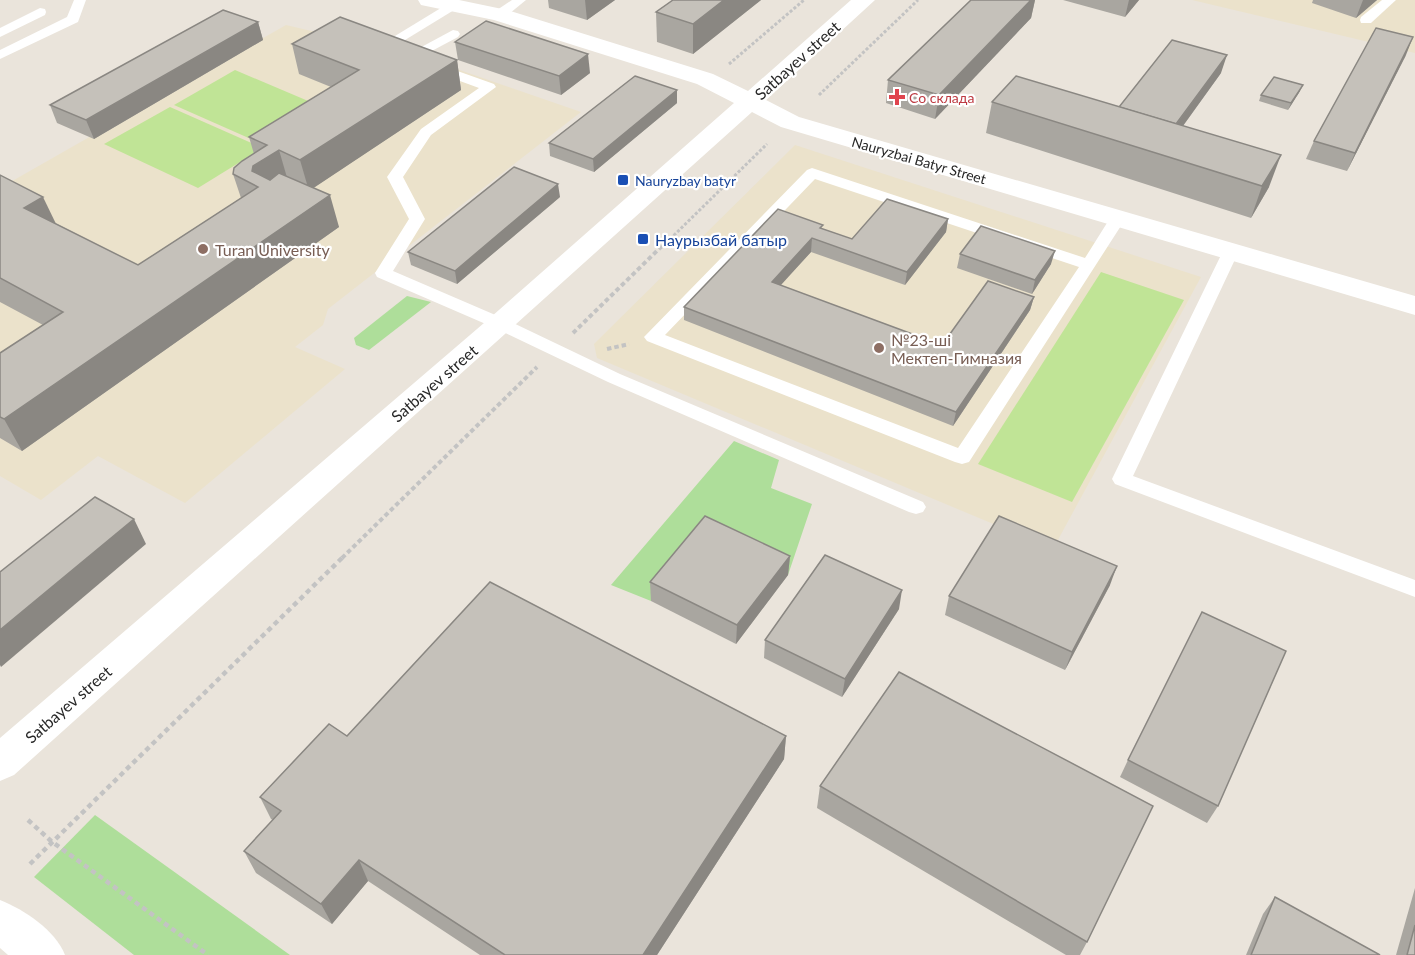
<svg xmlns="http://www.w3.org/2000/svg" width="1415" height="955" font-family="Lato,sans-serif">
	<rect width="100%" height="100%" fill="#eae4db"/>
	<g fill="#ebe2cb">
		<polygon points="1192,0 1415,0 1415,53"/>
		<polygon points="286,25 422,57 581,112 328,309 323,325 295,347 345,369 185,503 98,456 41,500 0,476 0,188"/>
		<polygon points="795,145 1201,277 1053,549 597,358 594,344"/>
	</g>
	<g fill="#aede9a">
		<polygon points="407,296 431,302 369,350 356,345 354,338"/>
		<polygon points="734,441 779,460 771,488 812,504 788,575 706,535 651,601 611,585"/>
		<polygon points="95,815 290,955 134,955 34,877"/>
	</g>
	<g fill="#c0e496">
		<polygon points="235,70 327,109 267,146 174,105"/>
		<polygon points="170,107 263,148 198,188 104,144"/>
		<polygon points="1101,272 1184,300 1072,502 978,464"/>
	</g>
	<g fill="none" stroke-linecap="round" stroke-linejoin="round">
		<g stroke="#c3c3c3" stroke-width="3" stroke-dasharray="3 2" stroke-linecap="butt">
			<polyline points="729,64 804,0"/>
			<polyline points="819,95 918,0"/>
			<polyline points="663,246 767,144"/>
		</g>
		<g stroke="#c3c3c3" stroke-width="4" stroke-dasharray="4.5 3" stroke-linecap="butt">
			<polyline points="573,333 664,244"/>
			<polyline points="607,349 629,344"/>
			<polyline points="342,558 537,367"/>
		</g>
		<g stroke="#c3c3c3" stroke-width="4.5" stroke-dasharray="5 4" stroke-linecap="butt">
			<polyline points="28,820 51,841 208,955"/>
			<polyline points="30,864 344,556"/>
		</g>
		<g fill="#fff" fill-rule="evenodd">
			<polygon points="74,0 86,0 78,22 0,59 0,50 67,17"/>
			<polygon points="454,0 459,1 460,4 459,7 387,51 386,54 376,54 372,50"/>
			<polygon points="512,0 526,0 504,18 494,18 493,15 494,12"/>
			<polygon points="1382,0 1396,0 1371,23 1361,23 1360,20 1361,17"/>
			<polygon points="40,8 45,9 46,12 45,15 0,37 0,28"/>
			<polygon points="453,30 458,31 460,34 458,37 413,61 408,62 401,58"/>
			<polygon points="435,63 494,84 496,87 431,135 403,177 425,219 393,271 507,320 620,374 923,502 926,507 923,512 916,514 909,512 608,382 495,328 377,277 375,273 409,219 387,177 421,129 479,88 430,70 428,67 430,64"/>
			<path d="M812,168L1085,258L1112,215L1118,213L1126,218L969,462L962,464L955,462L647,341L644,337L807,170ZM815,179L1079,267L958,448L665,335Z"/>
			<polygon points="1231,246 1239,251 1133,476 1415,580 1415,597 1115,484 1112,479 1223,251"/>
		</g>
		<g fill="#fff" fill-rule="evenodd">
			<polygon points="418,0 459,0 507,10 713,74 748,91 851,0 875,0 766,100 799,117 1415,296 1415,315 781,127 752,112 14,775 0,781 0,738 491,317 734,103 697,84 494,20 421,5"/>
			<path d="M0,900C25,910 55,930 65,955H8L0,948Z"/>
		</g>
	</g>
	<g fill="#a9a6a0">
		<polygon points="548,0 615,0 587,20 549,8"/>
		<polygon points="673,0 761,0 693,54 657,42 656,12"/>
		<polygon points="971,0 1035,0 1031,18 935,119 886,103 888,80"/>
		<polygon points="1063,0 1139,0 1125,17"/>
		<polygon points="1313,0 1377,0 1356,18 1312,3"/>
		<polygon points="258,22 263,40 94,139 57,123 50,105"/>
		<polygon points="455,42 590,73 561,95 458,60"/>
		<polygon points="292,44 457,60 461,90 313,188 339,227 22,451 0,438 0,353 43,325 0,302 0,175 55,223 138,265 241,198 233,174 254,154 249,137 331,87 299,74"/>
		<polygon points="1406,55 1347,171 1306,159 1314,141"/>
		<polygon points="1221,73 1183,126 1269,187 1251,218 986,133 992,102 1119,107"/>
		<polygon points="677,90 677,103 594,172 550,156 549,143"/>
		<polygon points="1300,91 1288,110 1259,101 1261,95"/>
		<polygon points="560,197 457,284 411,265 408,252"/>
		<polygon points="948,219 946,232 905,285 811,252 780,285 942,345 1034,297 1030,310 953,426 684,320 684,307 823,229 852,239"/>
		<polygon points="960,254 1051,264 1032,294 957,268"/>
		<polygon points="790,556 788,575 736,644 651,601 650,582"/>
		<polygon points="1110,585 1065,670 945,615 949,596"/>
		<polygon points="899,609 842,697 764,658 765,640"/>
		<polygon points="347,736 786,736 784,759 657,955 480,955 368,881 332,924 256,873 244,851 273,820 271,819 260,797"/>
		<polygon points="1128,760 1218,806 1207,823 1120,777"/>
		<polygon points="820,786 1087,942 1080,955 1066,955 817,808"/>
		<polygon points="1415,888 1415,955 1396,955"/>
		<polygon points="1275,897 1380,955 1246,955 1263,914"/>
	</g>
	<g fill="#8a8782">
		<polygon points="585,0 615,0 587,20"/>
		<polygon points="724,0 761,0 693,54 693,24"/>
		<polygon points="1031,0 1035,0 1031,18 935,119 939,95"/>
		<polygon points="1129,0 1139,0 1125,17"/>
		<polygon points="1363,0 1377,0 1356,18"/>
		<polygon points="258,22 263,40 94,139 86,120"/>
		<polygon points="1413,37 1406,55 1347,171 1355,153"/>
		<polygon points="588,54 590,73 561,95 559,76"/>
		<polygon points="1227,55 1221,73 1164,152 1170,133"/>
		<polygon points="457,60 461,90 309,191 300,160"/>
		<polygon points="1303,85 1300,91 1288,110 1291,103"/>
		<polygon points="677,90 677,103 594,172 593,159"/>
		<polygon points="279,150 288,181 262,198 252,171 253,166"/>
		<polygon points="1281,155 1269,187 1251,218 1262,186"/>
		<polygon points="558,184 560,197 457,284 455,271"/>
		<polygon points="330,195 339,227 22,451 4,419"/>
		<polygon points="43,197 58,228 24,208"/>
		<polygon points="948,219 946,232 905,285 907,272"/>
		<polygon points="812,238 811,252 771,296 772,282"/>
		<polygon points="1055,251 1051,264 1032,294 1035,280"/>
		<polygon points="1034,297 1030,310 953,426 956,412"/>
		<polygon points="134,519 146,544 1,667 0,665 0,630"/>
		<polygon points="790,556 788,575 736,644 737,625"/>
		<polygon points="1117,566 1110,585 1065,670 1072,652"/>
		<polygon points="902,590 899,609 842,697 845,679"/>
		<polygon points="786,736 784,759 657,955 643,955"/>
		<polygon points="359,860 368,881 332,924 321,904"/>
	</g>
	<g fill="#c5c1ba" stroke="#8a8782" stroke-width="1.5">
		<polygon points="673,0 724,0 693,24 656,12"/>
		<polygon points="971,0 1031,0 939,95 888,80"/>
		<polygon points="223,10 258,22 86,120 50,105"/>
		<polygon points="340,17 457,60 300,160 279,150 253,166 252,171 270,180 279,173 330,195 4,419 0,417 0,353 63,312 0,278 0,175 43,197 24,208 138,265 258,187 233,174 234,168 242,161 267,145 249,137 359,70 292,44"/>
		<polygon points="486,21 588,54 559,76 455,42"/>
		<polygon points="1376,28 1413,37 1355,153 1314,141"/>
		<polygon points="1172,40 1227,55 1176,124 1119,107"/>
		<polygon points="635,76 677,90 593,159 549,143"/>
		<polygon points="1016,76 1281,155 1262,186 992,102"/>
		<polygon points="1274,77 1303,85 1291,103 1261,95"/>
		<polygon points="514,167 558,184 455,271 408,252"/>
		<polygon points="887,199 948,219 907,272 812,238 772,282 942,345 988,281 1034,297 956,412 684,307 778,209 823,225 820,228 852,239"/>
		<polygon points="981,226 1055,251 1035,280 960,254"/>
		<polygon points="95,497 134,519 0,630 0,572"/>
		<polygon points="705,516 790,556 737,625 650,582"/>
		<polygon points="999,516 1117,566 1072,652 949,596"/>
		<polygon points="825,555 902,590 845,679 765,640"/>
		<polygon points="490,582 786,736 643,955 505,955 359,860 321,904 244,851 281,811 260,797 329,724 347,736"/>
		<polygon points="1202,612 1286,651 1218,806 1128,760"/>
		<polygon points="899,672 1153,806 1087,942 820,786"/>
		<polygon points="1275,897 1380,955 1251,955"/>
		<polygon points="1415,925 1415,955 1407,955"/>
	</g>
	<path fill="#e0444e" stroke="#fff" stroke-width="2" d="M894 88h6v6h6v6h-6v6h-6v-6h-6v-6h6z"/>
	<g fill="#1a4fb4" stroke="#fff" stroke-width="2">
		<rect x="617" y="174" width="12" height="12" rx="3"/>
		<rect x="637" y="233" width="12" height="12" rx="3"/>
	</g>
	<g fill="#8d6e63" stroke="#fff" stroke-width="2">
		<circle cx="203" cy="249" r="6"/>
		<circle cx="879" cy="348" r="6"/>
	</g>
	<g text-anchor="middle" dominant-baseline="central" stroke-width="4.5" stroke-linejoin="round" paint-order="stroke">
		<g font-size="14" fill="#be3a42" stroke="#fff" text-anchor="start">
			<text x="909" y="97">Со склада</text>
		</g>
		<g font-size="14" fill="#282828" stroke="#fff">
			<text transform="translate(919 160) rotate(16)">Nauryzbai Batyr Street</text>
		</g>
		<g font-size="14" fill="#164399" stroke="#fff" text-anchor="start">
			<text x="635" y="180">Nauryzbay batyr</text>
		</g>
		<g font-size="16" fill="#282828" stroke="#fff">
			<text transform="translate(797 60) rotate(-42)">Satbayev street</text>
			<text transform="translate(434 383) rotate(-41)">Satbayev street</text>
			<text transform="translate(68 704) rotate(-41)">Satbayev street</text>
		</g>
		<g font-size="16" fill="#164399" stroke="#fff" text-anchor="start">
			<text x="655" y="239">Наурызбай батыр</text>
		</g>
		<g font-size="16" fill="#785e54" stroke="#fff" text-anchor="start">
			<text x="215" y="249">Turan University</text>
			<text x="891" y="339">№23-ші<tspan x="891" dy="18">Мектеп-Гимназия</tspan></text>
		</g>
	</g>
</svg>
